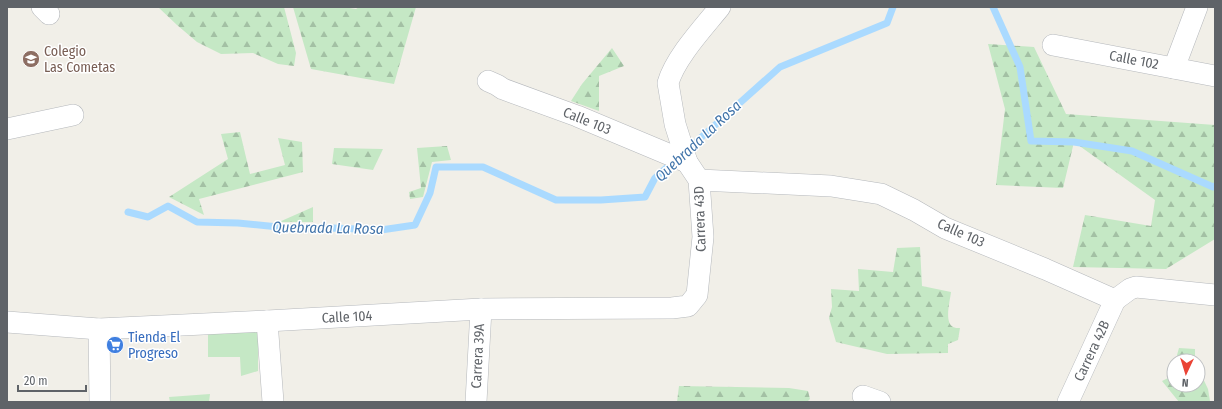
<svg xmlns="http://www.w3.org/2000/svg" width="1222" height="409" font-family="'Fira Sans Condensed',sans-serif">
	<defs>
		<pattern id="forest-firs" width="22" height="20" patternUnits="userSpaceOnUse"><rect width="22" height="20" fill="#c5e8c5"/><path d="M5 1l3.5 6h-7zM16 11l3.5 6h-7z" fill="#a3c0a4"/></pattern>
	</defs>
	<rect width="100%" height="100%" fill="#f1efe8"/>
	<g fill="url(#forest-firs)">
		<polygon points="158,7 284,7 296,53 294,66 278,64 253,53 221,54 197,42 177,25"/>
		<polygon points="293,7 343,7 356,9 359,7 416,7 394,84 311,69"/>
		<polygon points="988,44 1034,47 1066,114 1215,125 1215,239 1166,269 1073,267 1085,215 1151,226 1155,200 1074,142 1063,188 996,185 1005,109"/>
		<polygon points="612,48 624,66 599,76 599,111 571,101 582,84"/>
		<polygon points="240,132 250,174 285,165 278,138 302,142 303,172 199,199 204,215 169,197 228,159 221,134"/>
		<polygon points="447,146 451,160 432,162 423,197 410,199 409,192 421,188 417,148"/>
		<polygon points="334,148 383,149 373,170 332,164"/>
		<polygon points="313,207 313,222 279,222"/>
		<path d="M920,247L922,286L951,292C950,301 944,322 953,327C955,328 957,328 960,328L958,340L948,344V353L887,354L836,342L829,318L832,307L831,289L859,291L858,269L893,272L897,248Z"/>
		<polygon points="1179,348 1195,349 1195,361 1179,361 1177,355"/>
		<polygon points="1198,368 1208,389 1210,401 1215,402 1179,402 1162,381 1174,375 1174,385 1198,385"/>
		<polygon points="679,386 789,388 808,391 810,399 807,402 677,402"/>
	</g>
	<g fill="#c5e8c5">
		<polygon points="208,329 258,329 258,371 241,376 240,357 208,357"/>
		<polygon points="210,394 209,402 170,402 169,397"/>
	</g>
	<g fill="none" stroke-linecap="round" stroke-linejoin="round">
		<g stroke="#aadaff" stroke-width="7">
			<polyline points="993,7 1020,67 1031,141 1074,142 1132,151 1213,187 1215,186"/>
			<polyline points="686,151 780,67 887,23 893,7"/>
			<polyline points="128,212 148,217 168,206 197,222 238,223 298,229 333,228 381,230 415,225 430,193 436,167 483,167 556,200 601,200 645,197 655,178 675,160"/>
		</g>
		<defs>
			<g id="street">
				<polyline points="42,7 49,14"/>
				<polyline points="1053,45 1215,76"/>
				<polyline points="1174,68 1197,7"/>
				<polyline points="488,81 497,85 503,89 577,116 687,162"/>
				<polyline points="7,129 73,115"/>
				<polyline points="699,180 831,186 881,194 914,210 945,228 1045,269 1115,300 1130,289 1136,287 1215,295"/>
				<polyline points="267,321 273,402"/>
				<path d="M7,322L99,329L267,321L481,309L672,308L688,306L697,295L703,237L699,180L687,162L675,124L668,83C675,58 703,28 720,7"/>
				<polyline points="99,329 100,402"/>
				<polyline points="863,396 880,402"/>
				<polyline points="476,402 481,309"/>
				<polyline points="1068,402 1115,300"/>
			</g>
		</defs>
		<use href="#street" stroke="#b5b8bc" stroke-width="22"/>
		<use href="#street" stroke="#fff" stroke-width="21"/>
	</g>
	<defs>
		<symbol id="school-disc" viewBox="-11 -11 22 22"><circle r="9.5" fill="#8d6e63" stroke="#fff"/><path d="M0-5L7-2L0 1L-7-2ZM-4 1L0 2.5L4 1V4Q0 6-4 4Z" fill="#fff"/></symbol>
		<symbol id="supermarket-disc" viewBox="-11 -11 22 22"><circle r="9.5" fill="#3f7fe0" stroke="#fff"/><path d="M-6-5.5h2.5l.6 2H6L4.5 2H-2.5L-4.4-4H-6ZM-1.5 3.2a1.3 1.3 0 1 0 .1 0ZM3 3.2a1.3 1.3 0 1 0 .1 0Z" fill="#fff"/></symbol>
	</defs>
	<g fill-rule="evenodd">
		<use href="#school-disc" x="21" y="49" width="20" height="20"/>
		<use href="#supermarket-disc" x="105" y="335" width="20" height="20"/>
	</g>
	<g text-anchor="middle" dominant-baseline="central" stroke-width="3" stroke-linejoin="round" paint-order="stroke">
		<g font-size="14" fill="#785e54" stroke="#fff" text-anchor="start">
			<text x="44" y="51">Colegio<tspan x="44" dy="16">Las Cometas</tspan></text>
		</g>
		<g font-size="14" fill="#5f6368" stroke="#fff">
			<text transform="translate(1134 60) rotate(11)">Calle 102</text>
			<text transform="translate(587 121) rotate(22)">Calle 103</text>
			<text transform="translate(700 219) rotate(-92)">Carrera 43D</text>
			<text transform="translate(961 233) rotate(24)">Calle 103</text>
			<text transform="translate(347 317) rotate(-3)">Calle 104</text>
			<text transform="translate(1092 351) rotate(-65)">Carrera 42B</text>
			<text transform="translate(478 356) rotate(-87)">Carrera 39A</text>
		</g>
		<g font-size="14" fill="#366cbe" stroke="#fff" text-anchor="start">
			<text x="128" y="337">Tienda El<tspan x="128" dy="16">Progreso</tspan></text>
		</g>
		<g font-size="15" font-style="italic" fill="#4174aa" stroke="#fff">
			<text transform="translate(698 141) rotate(-43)">Quebrada La Rosa</text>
			<text transform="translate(328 228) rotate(1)">Quebrada La Rosa</text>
		</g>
	</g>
	<rect width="1222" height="409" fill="none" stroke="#5f6368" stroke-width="16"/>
	<g transform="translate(1186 373) rotate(184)"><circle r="19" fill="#ffffff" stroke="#bfc1c3"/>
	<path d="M0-3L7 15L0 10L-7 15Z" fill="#ea4335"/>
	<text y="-6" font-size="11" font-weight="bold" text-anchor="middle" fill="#5f6368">N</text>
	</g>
	<path d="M18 385v6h68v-6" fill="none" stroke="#5f6368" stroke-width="2"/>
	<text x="24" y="385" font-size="12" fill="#5f6368" stroke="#ffffff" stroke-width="3" paint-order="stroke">20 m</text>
</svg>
